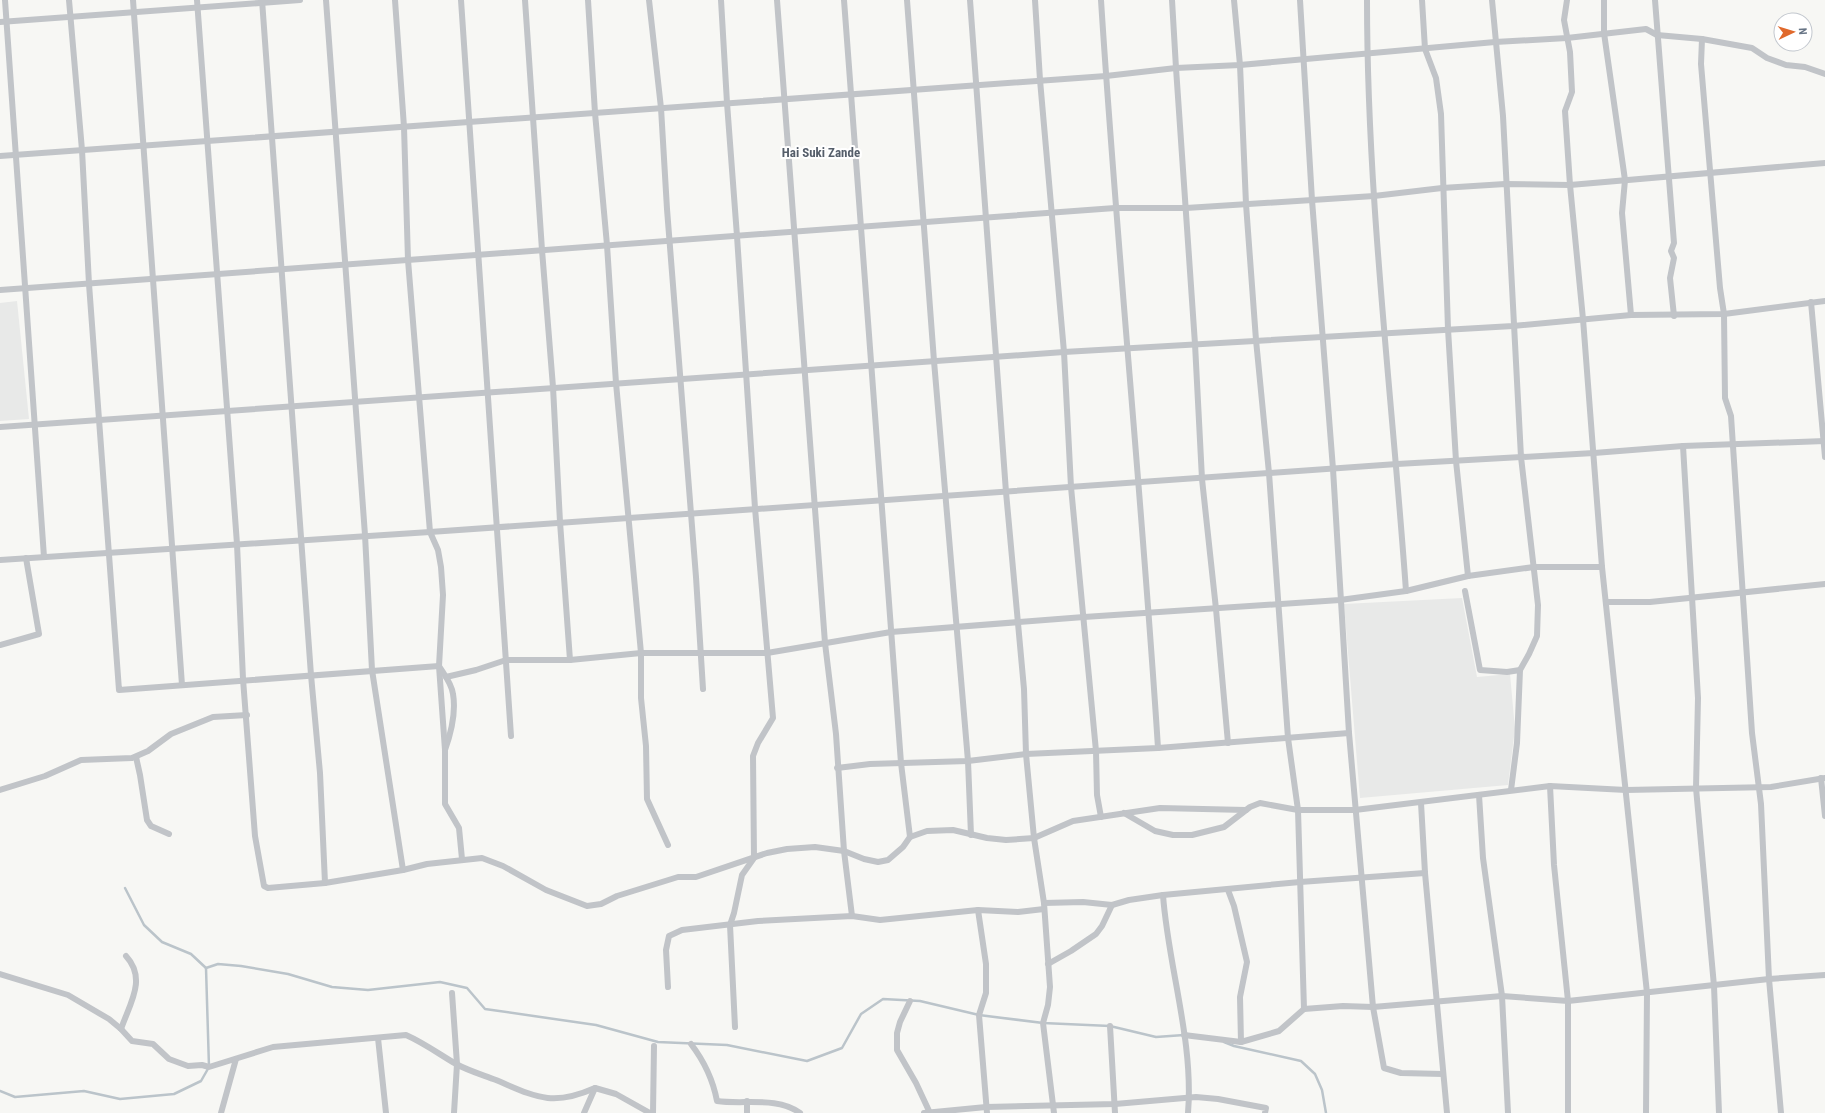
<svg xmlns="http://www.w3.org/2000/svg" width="1825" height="1113" font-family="'Roboto Condensed',sans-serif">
	<rect width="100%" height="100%" fill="#f7f7f4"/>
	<g fill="#e8e9e8">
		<polygon points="17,301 29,419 0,421 0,303"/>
		<polygon points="1462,598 1477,677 1510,674 1515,729 1508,785 1360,798 1344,604"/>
	</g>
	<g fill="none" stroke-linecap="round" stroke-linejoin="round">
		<g stroke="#bbc4ca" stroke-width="2.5">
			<polyline points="125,888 144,925 162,942 191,954 206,968"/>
			<polyline points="1224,1042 1234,1046 1301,1061 1315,1074 1322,1090 1326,1113"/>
			<polyline points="0,1091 15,1097 84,1091 120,1099 174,1094 201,1081 209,1067 206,968 218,964 241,966 288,974 332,987 368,990 440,982 467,988 485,1009 596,1025 658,1042 727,1045 807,1061 842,1048 861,1014 883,999 920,1001 979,1015 1043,1023 1110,1026 1156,1037 1184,1035"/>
		</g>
		<g stroke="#c1c4c8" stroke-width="6">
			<polyline points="5,0 44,557"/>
			<path d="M69,0L82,150L89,284L119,690L439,666C444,674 452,684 453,694C456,711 451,733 445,750"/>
			<polyline points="133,0 182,685"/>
			<polyline points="197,0 237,544 243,679 255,836 264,886 268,888 325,883 403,870 427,864 482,858 503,866 546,890 587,906 601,904 617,896 678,877 696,877 767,853 787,849 815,847 844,851 864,859 878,862 888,860 903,847 910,837 927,831 953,830 987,838 1006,840 1034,838 1073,821 1160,808 1246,810"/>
			<polyline points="262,0 311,675 320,773 325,883"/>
			<polyline points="326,0 365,535 372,670 403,870"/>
			<polyline points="395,0 404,127 408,260 430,532 438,550 441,567 443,595 439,666 445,750 445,804 459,828 462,859"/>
			<polyline points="461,0 511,736"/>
			<polyline points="525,0 542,250 553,387 560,522 570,660 641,653 767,653 891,632 1084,617 1340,600 1406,591 1468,576 1534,567 1602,567"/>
			<polyline points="588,0 595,113 607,245 616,383 641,653 641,698 646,746 647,799 668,845"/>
			<polyline points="649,0 661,108 667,209 696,577 703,689"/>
			<polyline points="721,0 727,103 737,236 755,508 773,718 758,743 753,756 754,858 742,875 734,913 730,925 735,1027"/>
			<polyline points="777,0 825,643 836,734 844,851 852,916"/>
			<polyline points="844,0 901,763 910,837"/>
			<polyline points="907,0 934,361 968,761 971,835"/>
			<polyline points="970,0 1006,492 1024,689 1026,754 1034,838 1044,903 1050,987 1048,1005 1043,1023 1054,1113"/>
			<polyline points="1035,0 1040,80 1064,352 1071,487 1096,751 1097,795 1101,817"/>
			<path d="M1101,0C1117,250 1142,498 1158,748"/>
			<polyline points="1172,0 1176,68 1195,344 1202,479 1216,609 1228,743"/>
			<polyline points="1234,0 1240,65 1246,204 1256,340 1269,473 1288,738 1298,810 1304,1009"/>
			<polyline points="1300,0 1312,200 1333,469 1349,733 1373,1007 1384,1068 1401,1073 1443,1074"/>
			<path d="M1367,0C1367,197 1392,394 1406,591"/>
			<polyline points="1422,0 1425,49 1436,78 1441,114 1448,329 1456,461 1468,576"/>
			<polyline points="1492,0 1503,116 1521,457 1538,605 1537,636 1529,654 1520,670 1517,743 1511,790"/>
			<polyline points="1567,0 1564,20 1570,52 1572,92 1565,111 1570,185 1583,319 1602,567 1647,993 1646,1113"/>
			<polyline points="1604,0 1604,33 1625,180 1622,213 1631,315"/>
			<polyline points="1655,0 1674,243 1671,251 1674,258 1670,278 1674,316"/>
			<polyline points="0,22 300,0"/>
			<polyline points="1702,39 1701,64 1720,288 1724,314 1725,398 1731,416 1752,733 1761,804 1769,979 1781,1113"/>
			<polyline points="0,156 1106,76 1176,68 1240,65 1495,42 1567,38 1646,29 1657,35 1702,39 1752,48 1767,58 1786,65 1805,67 1825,74"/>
			<polyline points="0,290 1115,208 1186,208 1374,196 1442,188 1505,184 1570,185 1825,163"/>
			<polyline points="1811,302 1825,457"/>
			<polyline points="0,427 1064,352 1513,326 1631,315 1724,314 1825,301"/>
			<polyline points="1683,446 1698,698 1696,788 1714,986 1719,1113"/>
			<polyline points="0,560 430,532 1397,464 1594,453 1683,446 1825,441"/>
			<polyline points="1465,591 1480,670 1507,672 1520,670"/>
			<polyline points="1606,602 1650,602 1825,584"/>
			<polyline points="0,645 39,634 26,558"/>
			<polyline points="446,677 476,670 506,660 570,660"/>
			<polyline points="136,757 140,775 147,820 151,826 169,834"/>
			<polyline points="837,768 870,764 968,761 1026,754 1158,748 1349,733"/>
			<polyline points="1821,778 1825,816"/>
			<polyline points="1550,786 1554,865 1568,1001 1568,1113"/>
			<polyline points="0,790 45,776 81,760 132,758 148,751 171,734 213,717 247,715"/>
			<polyline points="1479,795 1483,858 1502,996 1508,1113"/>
			<polyline points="1421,803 1425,873 1447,1113"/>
			<polyline points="1124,813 1155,831 1173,835 1192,835 1224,827 1250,807 1260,803 1298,810 1355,810 1550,786 1626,790 1771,787 1825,778"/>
			<polyline points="1228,890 1234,906 1247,962 1240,997 1241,1042"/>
			<path d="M1163,895C1168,966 1194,1041 1188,1113"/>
			<polyline points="1044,903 1083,902 1112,905 1129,900 1163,895 1300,882 1425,873"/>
			<polyline points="978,910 986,964 986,993 979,1015 987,1113"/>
			<polyline points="1048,964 1071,951 1096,934 1102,926 1112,905"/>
			<path d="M0,974L68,995L109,1019L121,1029L132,1041L153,1044L169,1059L188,1066L202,1065L209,1067L273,1047L406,1035C424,1043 439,1054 456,1064C469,1071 483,1075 496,1080C536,1097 552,1107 595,1088L616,1094L650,1113"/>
			<polyline points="668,987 666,950 669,936 682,930 758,921 852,916 880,920 978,910 1018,912 1044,909"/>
			<polyline points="452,993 457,1064 454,1113"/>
			<polyline points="910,1001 900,1022 897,1033 897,1050 916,1083 930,1113"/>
			<polyline points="1110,1026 1115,1113"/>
			<path d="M121,1029C130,1003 147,979 126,956"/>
			<polyline points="1184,1035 1241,1042 1279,1031 1304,1009 1343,1006 1373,1007 1502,996 1568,1001 1769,979 1825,975"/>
			<polyline points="378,1038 386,1113"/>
			<path d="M691,1044C704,1061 713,1080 717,1101C743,1105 777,1096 800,1113"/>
			<polyline points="221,1113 236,1059"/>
			<polyline points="584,1113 595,1088"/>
			<polyline points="653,1113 654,1046"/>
			<polyline points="747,1113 747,1101"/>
			<polyline points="924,1113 986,1107 1115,1104 1196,1097 1218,1099 1266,1108 1265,1113"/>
		</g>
	</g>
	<g text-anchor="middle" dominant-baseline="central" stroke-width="4" stroke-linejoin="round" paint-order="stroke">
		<g font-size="13" font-weight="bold" fill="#555e6a" stroke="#fff">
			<text x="821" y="152">Hai Suki Zande</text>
		</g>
	</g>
	<g transform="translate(1793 32) rotate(86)"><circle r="19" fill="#ffffff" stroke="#c2c7ce"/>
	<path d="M0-3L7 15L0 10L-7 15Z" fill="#e0692c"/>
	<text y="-6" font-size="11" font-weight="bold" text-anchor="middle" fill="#677485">N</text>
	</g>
</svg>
